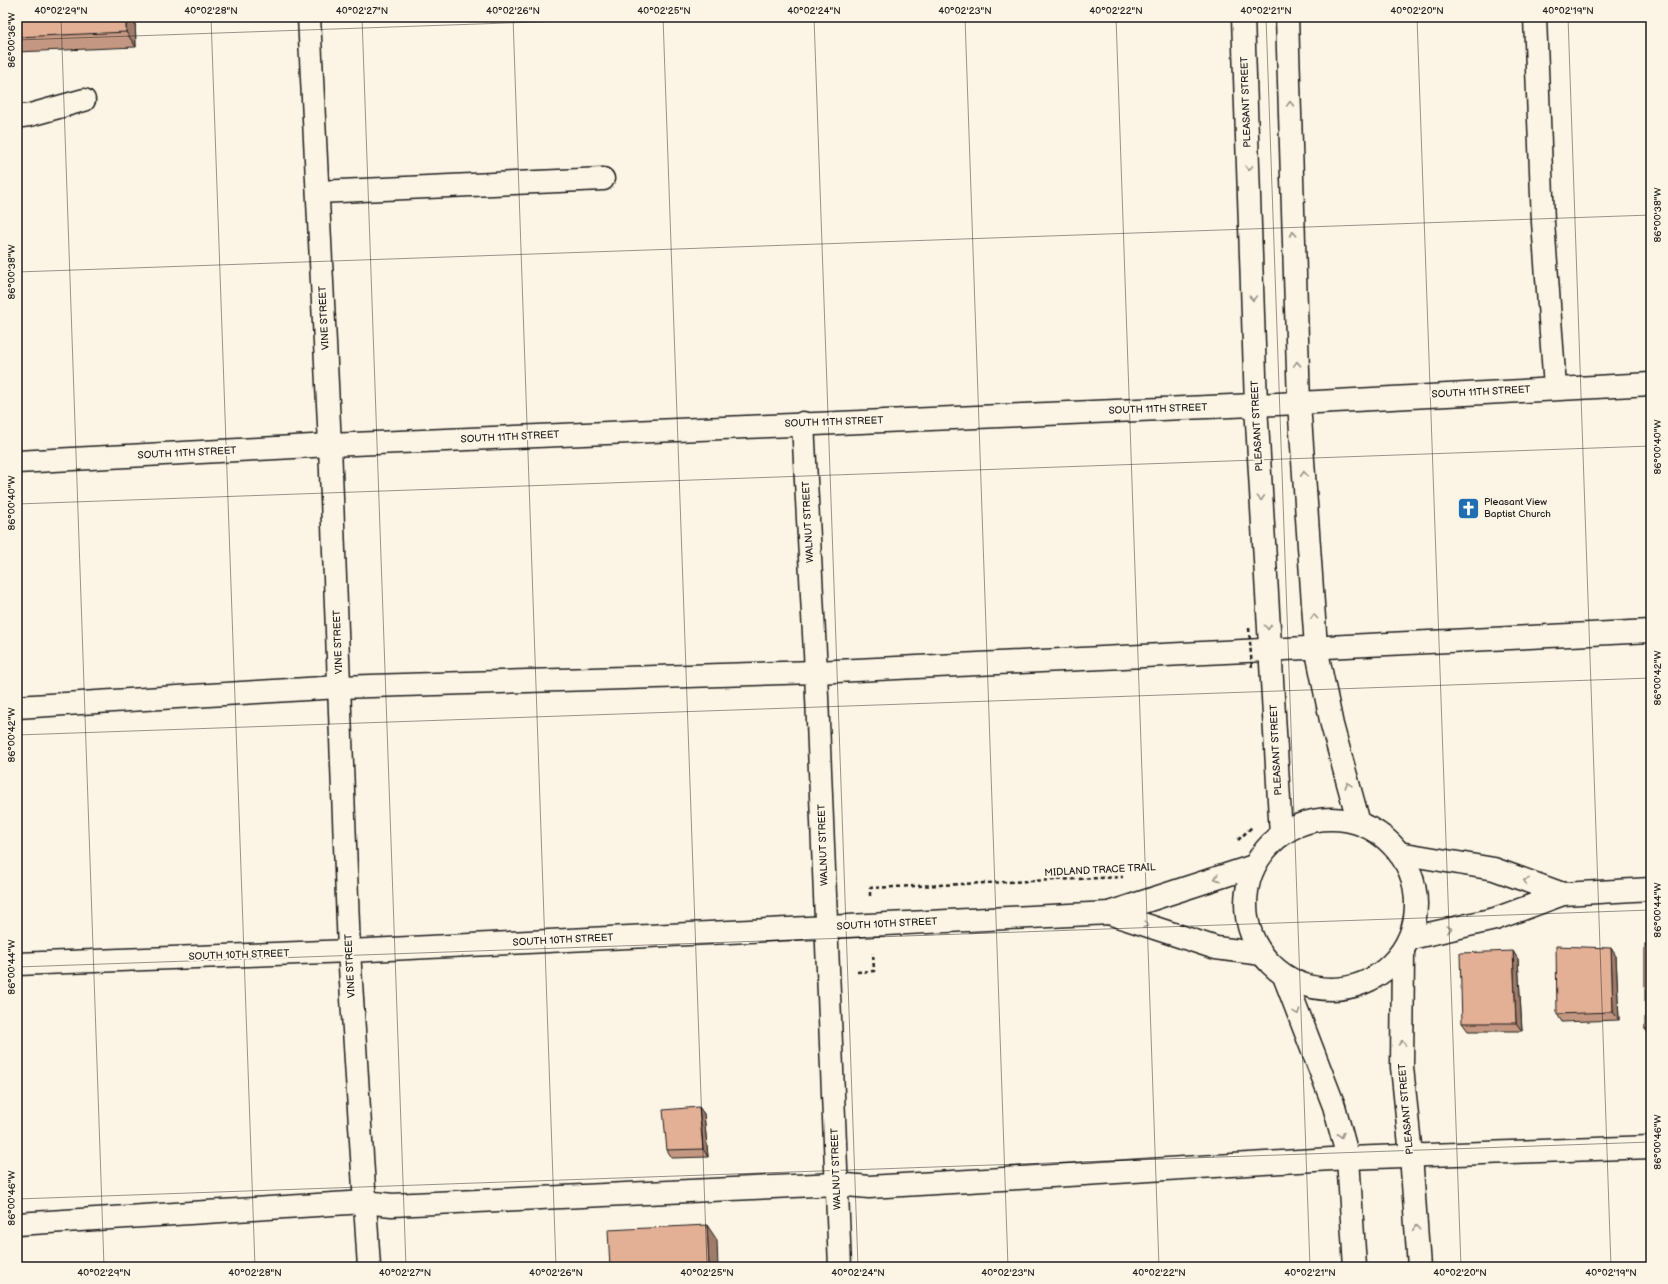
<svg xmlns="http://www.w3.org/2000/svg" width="1668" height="1284" font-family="'Balsamiq Sans',sans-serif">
	<rect width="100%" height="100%" fill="#fcf5e5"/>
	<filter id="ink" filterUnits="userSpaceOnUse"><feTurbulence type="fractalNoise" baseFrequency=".025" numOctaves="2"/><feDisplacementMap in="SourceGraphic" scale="8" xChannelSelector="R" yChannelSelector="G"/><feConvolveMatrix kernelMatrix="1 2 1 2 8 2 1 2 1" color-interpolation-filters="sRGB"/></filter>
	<g filter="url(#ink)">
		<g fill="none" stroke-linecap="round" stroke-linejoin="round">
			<defs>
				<g id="minor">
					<polyline points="309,17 330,445 349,951 369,1267"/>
					<polyline points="1243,17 1256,405 1281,835"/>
					<polyline points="1287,17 1299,403 1316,647 1332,725 1359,823"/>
					<polyline points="1535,17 1543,222 1555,388"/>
					<polyline points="17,117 30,115 84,100"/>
					<polyline points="318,192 603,179"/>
					<polyline points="803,423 816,672 840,1267"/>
					<polyline points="17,462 330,445 1299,403 1651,384"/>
					<polyline points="17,707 339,687 816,672 1651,631"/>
					<polyline points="1403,951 1402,1067 1411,1155 1419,1267"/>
					<polyline points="1284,976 1334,1106 1348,1158 1355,1267"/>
					<polyline points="17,1224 365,1202 392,1205 836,1184 869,1187 1348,1158 1651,1147"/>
				</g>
				<g id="major">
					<circle cx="1331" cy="904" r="85"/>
					<polyline points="1399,853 1494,869 1563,894"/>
					<polyline points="1109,913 1216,948 1262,954"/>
					<polyline points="1411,938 1495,919 1563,894 1651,889"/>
					<polyline points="17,964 349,951 1109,913 1254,866"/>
				</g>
			</defs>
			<use href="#minor" stroke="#1c1c1c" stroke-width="25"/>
			<use href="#major" stroke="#1c1c1c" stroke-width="25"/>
			<g stroke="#1c1c1c" stroke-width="2.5" stroke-dasharray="4 3" stroke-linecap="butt">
				<polyline points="1238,840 1252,827"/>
				<polyline points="870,896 870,888 1123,877"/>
				<polyline points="857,972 874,971 873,953"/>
			</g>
			<use href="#minor" stroke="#fcf5e5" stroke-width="22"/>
			<use href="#major" stroke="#fcf5e5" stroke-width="22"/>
			<polyline stroke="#1c1c1c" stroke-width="2.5" stroke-dasharray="4 3" stroke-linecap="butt" points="1249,628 1252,669"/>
		</g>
		<g fill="#c39781" stroke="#1c1c1c">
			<polygon points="17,17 135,17 136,47 17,52"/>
			<polygon points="1651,944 1651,1037 1645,1029"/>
			<polygon points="1616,956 1619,1020 1562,1022 1557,1014"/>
			<polygon points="1518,959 1522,1031 1468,1031 1462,1023"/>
			<polygon points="699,1107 704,1114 708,1157 672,1158 667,1150"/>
		</g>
		<g fill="#9f7b69" stroke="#1c1c1c">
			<polygon points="126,17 135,17 136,47 126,32"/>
			<polygon points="1611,948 1616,956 1619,1020 1613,1012"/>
			<polygon points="1513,951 1518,959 1522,1031 1516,1023"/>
			<polygon points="699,1107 704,1114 708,1157 703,1149"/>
			<polygon points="707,1225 717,1240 718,1267 709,1267"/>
		</g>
		<g fill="#e3b096" stroke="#1c1c1c">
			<polygon points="17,17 126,17 126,32 17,37"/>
			<polygon points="1648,423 1651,423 1651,489 1649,490"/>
			<rect x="1645" y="944" width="6" height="85"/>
			<polygon points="1556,946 1611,948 1613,1012 1557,1014"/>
			<polygon points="1513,951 1516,1023 1462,1023 1460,953"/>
			<polygon points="699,1107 703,1149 667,1150 663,1110"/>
			<polygon points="707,1225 709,1267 610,1267 608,1230"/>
			<polygon points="1537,1265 1580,1266 1580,1267 1538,1267"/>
		</g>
		<defs><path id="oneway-chevron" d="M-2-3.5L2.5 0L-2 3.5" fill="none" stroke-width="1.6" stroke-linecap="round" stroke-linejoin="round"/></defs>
		<g stroke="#97938b">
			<use href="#oneway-chevron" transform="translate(1290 104) rotate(-92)"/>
			<use href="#oneway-chevron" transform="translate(1249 168) rotate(88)"/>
			<use href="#oneway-chevron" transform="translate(1293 234) rotate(-92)"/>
			<use href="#oneway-chevron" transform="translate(1253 298) rotate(88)"/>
			<use href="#oneway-chevron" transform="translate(1297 364) rotate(-92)"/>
			<use href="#oneway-chevron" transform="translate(1304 474) rotate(-94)"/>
			<use href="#oneway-chevron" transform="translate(1261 498) rotate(87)"/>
			<use href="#oneway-chevron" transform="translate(1314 617) rotate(-94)"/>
			<use href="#oneway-chevron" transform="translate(1268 627) rotate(87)"/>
			<use href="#oneway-chevron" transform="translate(1348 785) rotate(-106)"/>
			<use href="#oneway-chevron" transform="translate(1217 878) rotate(162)"/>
			<use href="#oneway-chevron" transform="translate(1526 881) rotate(-160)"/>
			<use href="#oneway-chevron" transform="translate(1146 925) rotate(18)"/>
			<use href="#oneway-chevron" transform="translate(1449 929) rotate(-13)"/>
			<use href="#oneway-chevron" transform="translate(1297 1012) rotate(70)"/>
			<use href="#oneway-chevron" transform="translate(1402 1043) rotate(-89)"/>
			<use href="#oneway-chevron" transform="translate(1341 1135) rotate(75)"/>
			<use href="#oneway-chevron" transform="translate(1416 1228) rotate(-94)"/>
		</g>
	</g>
	<path fill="none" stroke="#1c1c1c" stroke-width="1" stroke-opacity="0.45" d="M61,17L104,1267M211,17L255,1267M362,17L406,1267M513,17L556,1267M663,17L707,1267M814,17L858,1267M965,17L1008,1267M1116,17L1159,1267M1266,17L1310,1267M1417,17L1461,1267M1568,17L1611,1267M17,40L680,17M17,272L1651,215M17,504L1651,446M17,735L1651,678M17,967L1651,910M17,1199L1651,1142"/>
	<defs>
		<symbol id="church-square" viewBox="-11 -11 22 22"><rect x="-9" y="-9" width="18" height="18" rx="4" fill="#1f6fb2" stroke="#fcf5e5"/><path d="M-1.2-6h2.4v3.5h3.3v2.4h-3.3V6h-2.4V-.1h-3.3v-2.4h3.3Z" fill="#fff"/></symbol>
	</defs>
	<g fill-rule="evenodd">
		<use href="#church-square" x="1456" y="496" width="25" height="25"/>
	</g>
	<g text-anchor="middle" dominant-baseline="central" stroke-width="4" stroke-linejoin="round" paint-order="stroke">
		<g font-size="10" fill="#1c1c1c" stroke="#fcf5e5">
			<text transform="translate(1246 102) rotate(-92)">PLEASANT STREET</text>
			<text transform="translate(324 318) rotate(-93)">VINE STREET</text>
			<text transform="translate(1481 392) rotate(-3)">SOUTH 11TH STREET</text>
			<text transform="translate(1158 409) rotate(-2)">SOUTH 11TH STREET</text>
			<text transform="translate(834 422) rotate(-2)">SOUTH 11TH STREET</text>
			<text transform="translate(1257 426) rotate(-93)">PLEASANT STREET</text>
			<text transform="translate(510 437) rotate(-3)">SOUTH 11TH STREET</text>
			<text transform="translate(187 453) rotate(-3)">SOUTH 11TH STREET</text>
			<text transform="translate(808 522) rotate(-93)">WALNUT STREET</text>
			<text transform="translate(338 642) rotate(-92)">VINE STREET</text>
			<text transform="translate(1276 750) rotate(-93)">PLEASANT STREET</text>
			<text transform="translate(823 845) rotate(-92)">WALNUT STREET</text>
			<text transform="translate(1100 870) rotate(-3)">MIDLAND TRACE TRAIL</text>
			<text transform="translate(887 924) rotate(-3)">SOUTH 10TH STREET</text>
			<text transform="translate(563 940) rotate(-3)">SOUTH 10TH STREET</text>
			<text transform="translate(239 955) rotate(-2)">SOUTH 10TH STREET</text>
			<text transform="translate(350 966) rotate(-93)">VINE STREET</text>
			<text transform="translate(1406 1109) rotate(-95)">PLEASANT STREET</text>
			<text transform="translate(836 1169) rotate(-92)">WALNUT STREET</text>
		</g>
		<g font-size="10" fill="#1c1c1c" stroke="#fcf5e5" text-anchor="start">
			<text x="1484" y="502">Pleasant View<tspan x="1484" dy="12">Baptist Church</tspan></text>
		</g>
	</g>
	<rect width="1668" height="1284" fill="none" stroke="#fcf5e5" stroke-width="44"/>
	<rect x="22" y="22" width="1624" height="1240" fill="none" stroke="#1c1c1c" stroke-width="1.5"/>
	<g font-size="10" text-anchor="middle" fill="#1c1c1c">
		<text x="61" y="14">40°02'29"N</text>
		<text x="211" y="14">40°02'28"N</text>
		<text x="362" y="14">40°02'27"N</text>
		<text x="513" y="14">40°02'26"N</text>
		<text x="664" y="14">40°02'25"N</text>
		<text x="814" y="14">40°02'24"N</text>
		<text x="965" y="14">40°02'23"N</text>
		<text x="1116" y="14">40°02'22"N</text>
		<text x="1266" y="14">40°02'21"N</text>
		<text x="1417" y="14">40°02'20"N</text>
		<text x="1568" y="14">40°02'19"N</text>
		<text transform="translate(11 40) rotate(-90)" y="4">86°00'36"W</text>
		<text transform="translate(1657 215) rotate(-90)" y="4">86°00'38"W</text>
		<text transform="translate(11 272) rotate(-90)" y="4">86°00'38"W</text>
		<text transform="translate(1657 447) rotate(-90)" y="4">86°00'40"W</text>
		<text transform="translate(11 503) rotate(-90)" y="4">86°00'40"W</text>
		<text transform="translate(1657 678) rotate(-90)" y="4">86°00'42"W</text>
		<text transform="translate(11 735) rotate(-90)" y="4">86°00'42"W</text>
		<text transform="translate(1657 910) rotate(-90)" y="4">86°00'44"W</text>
		<text transform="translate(11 967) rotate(-90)" y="4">86°00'44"W</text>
		<text transform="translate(1657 1142) rotate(-90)" y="4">86°00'46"W</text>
		<text transform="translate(11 1198) rotate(-90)" y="4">86°00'46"W</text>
		<text x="104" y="1276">40°02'29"N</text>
		<text x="255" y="1276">40°02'28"N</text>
		<text x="405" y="1276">40°02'27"N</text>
		<text x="556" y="1276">40°02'26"N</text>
		<text x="707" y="1276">40°02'25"N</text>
		<text x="858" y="1276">40°02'24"N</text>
		<text x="1008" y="1276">40°02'23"N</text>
		<text x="1159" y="1276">40°02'22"N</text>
		<text x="1310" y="1276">40°02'21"N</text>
		<text x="1460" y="1276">40°02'20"N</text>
		<text x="1611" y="1276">40°02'19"N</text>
	</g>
</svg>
